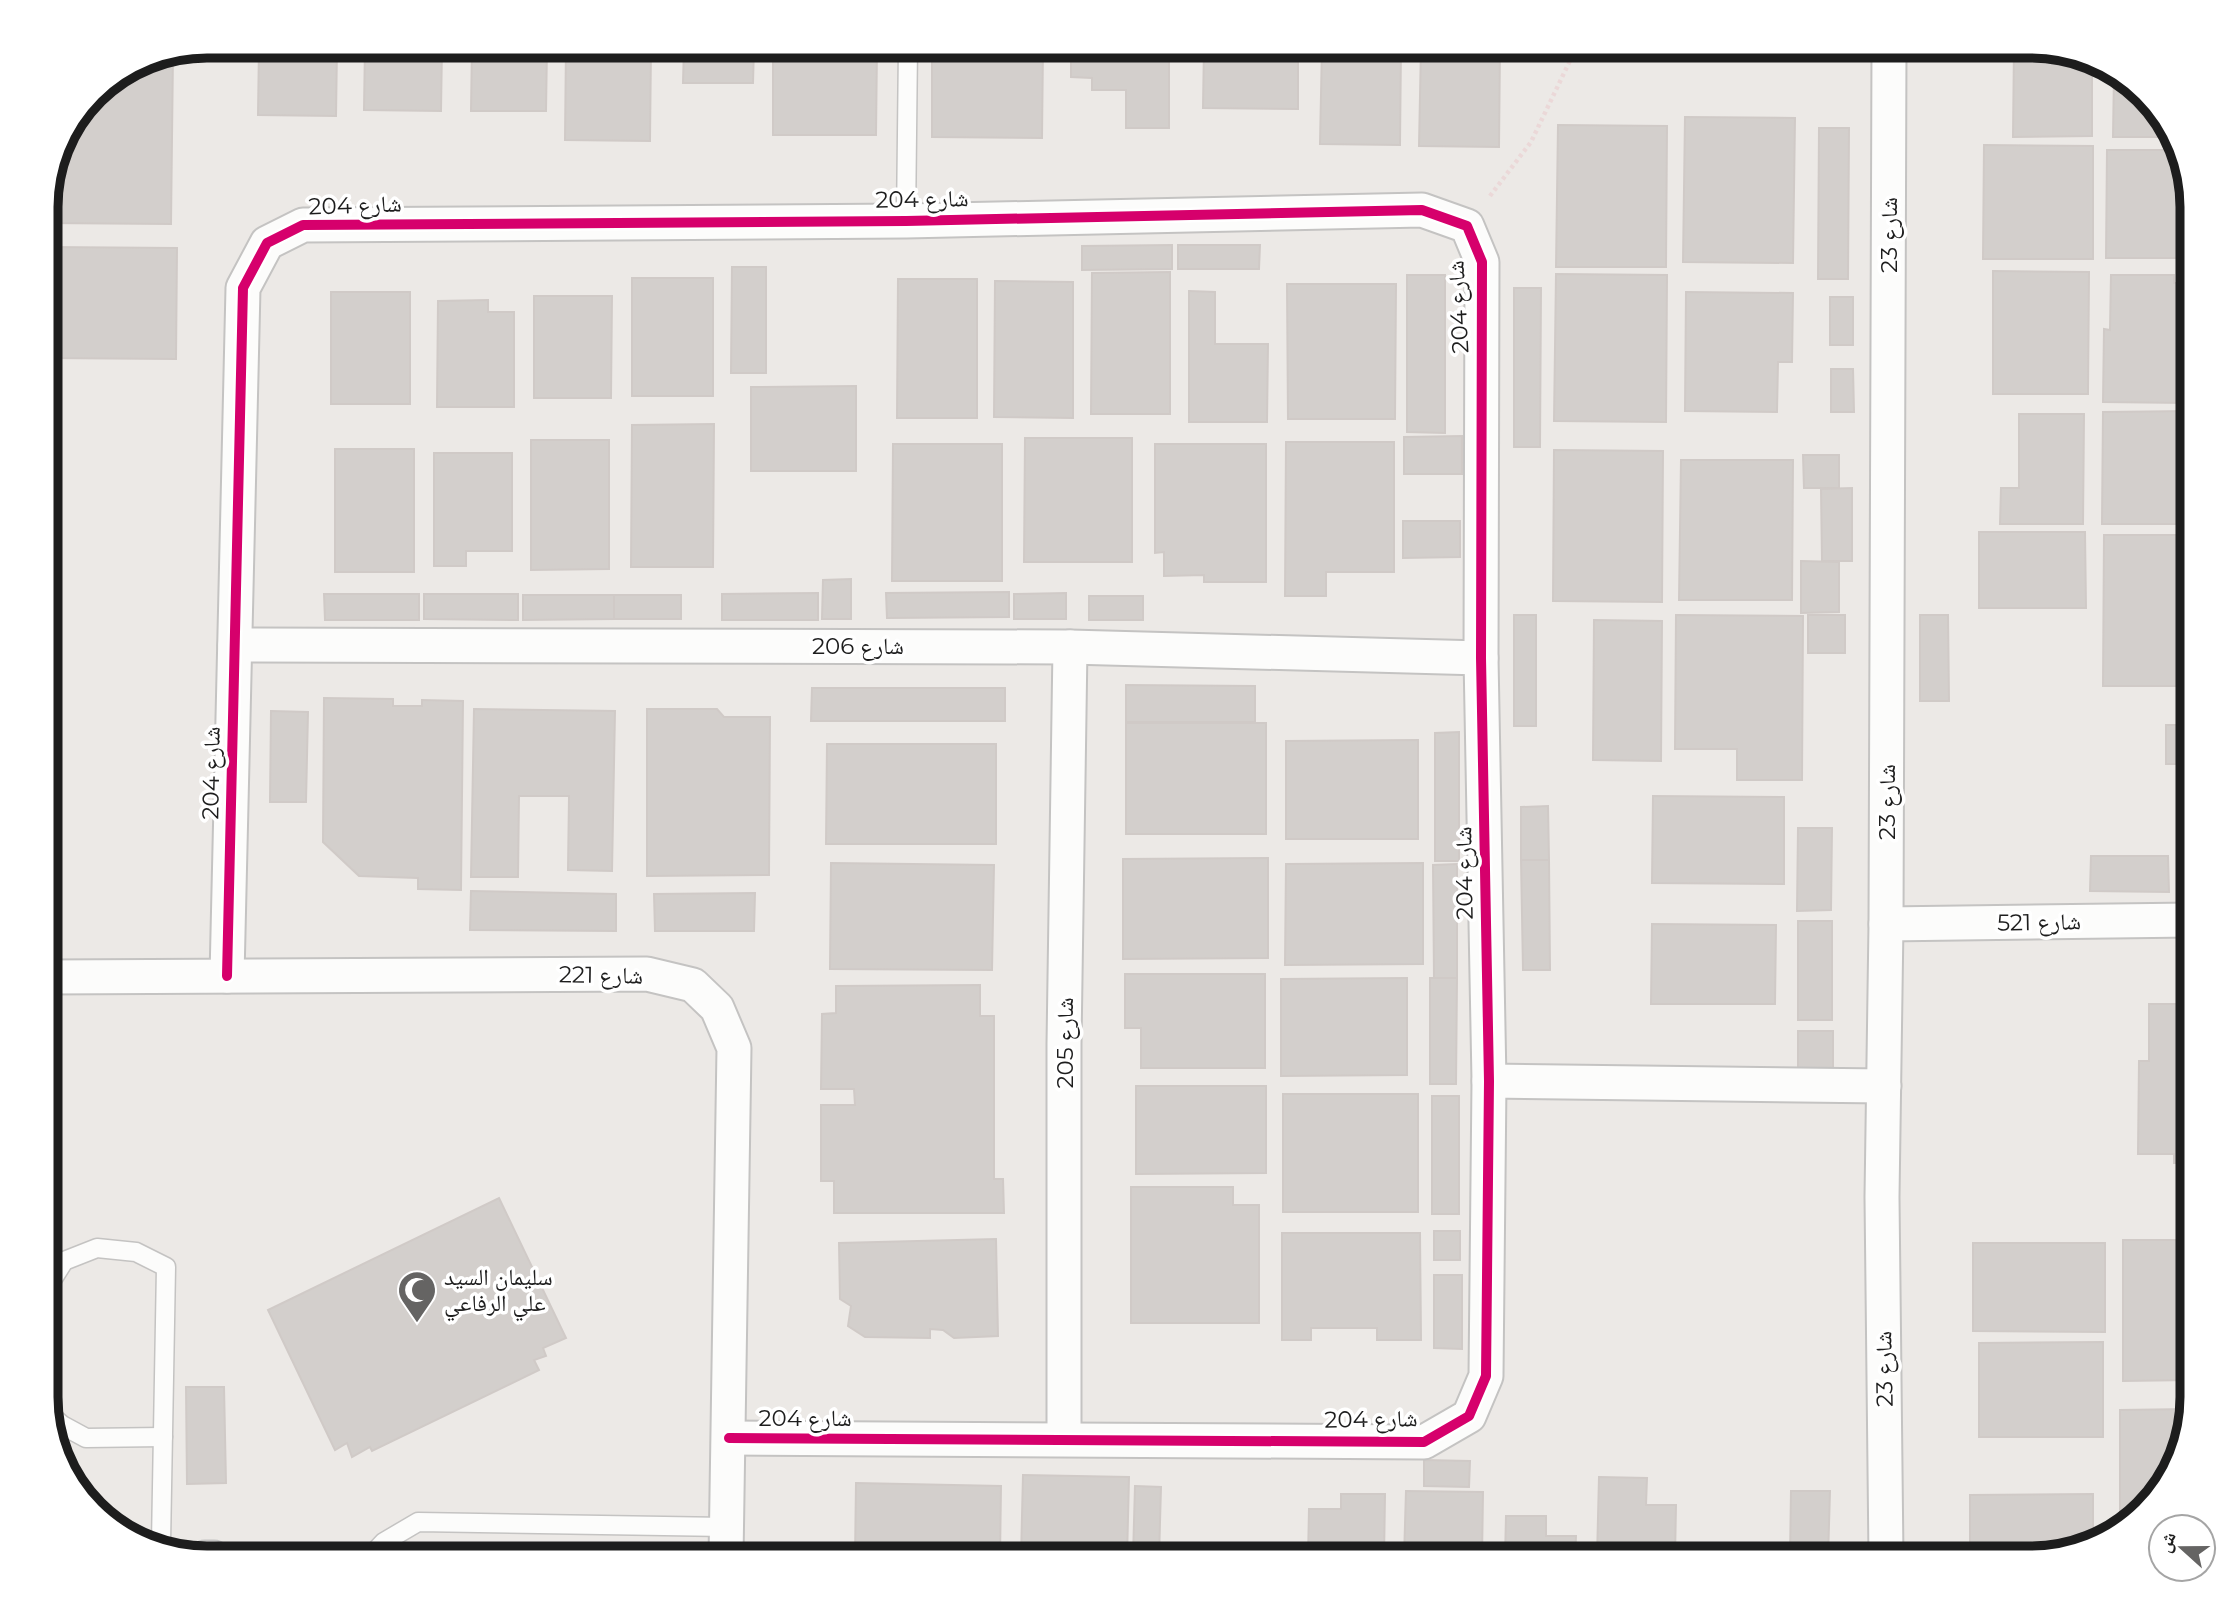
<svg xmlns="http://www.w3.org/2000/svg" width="2238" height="1604" font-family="Montserrat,'Noto Naskh Arabic',sans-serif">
	<rect width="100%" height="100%" fill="#ece9e6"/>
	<g fill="#d3cfcc" stroke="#d0cac7" stroke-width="2">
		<polygon points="259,46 337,46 336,116 258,115"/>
		<polygon points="365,46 442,46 441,111 364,110"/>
		<polygon points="472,46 547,46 546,111 471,111"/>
		<polygon points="566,46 651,46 650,141 565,140"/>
		<polygon points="684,46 754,46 753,83 683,83"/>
		<polygon points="773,46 877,46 876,135 773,135"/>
		<polygon points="932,46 1043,46 1042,138 932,137"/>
		<polygon points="1071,46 1169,46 1169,128 1126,128 1126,90 1092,90 1092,78 1071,77"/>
		<polygon points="1204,46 1298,46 1298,109 1203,108"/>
		<polygon points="1322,46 1401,46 1400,145 1320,144"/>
		<polygon points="1421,46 1500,46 1499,147 1419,146"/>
		<rect x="1823" y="46" width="27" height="11"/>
		<polygon points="2014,46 2032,46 2092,66 2092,136 2013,137"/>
		<polygon points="173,52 171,224 46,223 46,196 62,135 100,86 145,58"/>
		<polygon points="2114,73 2129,79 2176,137 2113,137"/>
		<polygon points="1685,117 1795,118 1793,263 1683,262"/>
		<polygon points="1558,125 1667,126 1666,267 1556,267"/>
		<polygon points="1819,128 1849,128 1848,279 1818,279"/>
		<polygon points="1984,145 2093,146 2093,259 1983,259"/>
		<polygon points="2107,150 2179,150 2192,206 2192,258 2106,258"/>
		<polygon points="1172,245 1172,269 1082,270 1082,246"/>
		<polygon points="1178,245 1260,245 1259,269 1178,269"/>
		<polygon points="46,247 177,248 176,359 46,358"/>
		<polygon points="732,267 766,267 766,373 731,373"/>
		<polygon points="1993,271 2089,272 2088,394 1993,394"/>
		<polygon points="1170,272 1170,414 1091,414 1092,273"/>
		<polygon points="1556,274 1667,275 1666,422 1554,421"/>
		<polygon points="1407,275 1445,275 1445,433 1407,432"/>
		<polygon points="2111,275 2174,275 2174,283 2192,283 2192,345 2188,345 2187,403 2103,402 2104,329 2110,330"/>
		<rect x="632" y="278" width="81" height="118"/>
		<polygon points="898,279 977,279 977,418 897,418"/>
		<polygon points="995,281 1073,282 1073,418 994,417"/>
		<polygon points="1287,284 1396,284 1395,419 1288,419"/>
		<polygon points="1514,288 1541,288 1540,447 1514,447"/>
		<polygon points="1189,291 1215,292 1215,344 1268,344 1267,422 1189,422"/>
		<rect x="331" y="292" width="79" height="112"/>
		<polygon points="1686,292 1793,293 1792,362 1778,362 1777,412 1685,411"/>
		<polygon points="534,296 612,296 611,398 534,398"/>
		<rect x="1830" y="297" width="23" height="48"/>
		<polygon points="488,300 488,312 514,312 514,407 437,407 438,301"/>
		<polygon points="1831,369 1853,369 1854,412 1831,412"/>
		<polygon points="856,386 856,471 751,471 751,387"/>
		<polygon points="2192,411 2192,524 2102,524 2103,412"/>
		<polygon points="2019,414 2084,414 2083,524 2000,524 2001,488 2019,488"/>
		<polygon points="714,424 713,567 631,567 632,425"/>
		<polygon points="1462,436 1462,474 1404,474 1404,437"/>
		<polygon points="1025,438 1132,438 1132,562 1024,562"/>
		<polygon points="531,440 609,440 609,569 531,570"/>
		<polygon points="1286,442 1394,442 1394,572 1326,572 1326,596 1285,596"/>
		<polygon points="893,444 1002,444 1002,581 892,581"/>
		<polygon points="1155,444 1266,444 1266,582 1204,582 1204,575 1164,576 1164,552 1155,553"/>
		<rect x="335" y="449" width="79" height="123"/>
		<polygon points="1554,450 1663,451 1662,602 1553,601"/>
		<polygon points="434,453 512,453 512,551 466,551 466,566 434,566"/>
		<polygon points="1803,455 1839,455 1839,488 1804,488"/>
		<polygon points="1681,460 1793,460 1792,600 1679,600"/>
		<polygon points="1852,488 1852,561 1822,561 1821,489"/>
		<polygon points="1403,521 1460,521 1460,557 1403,558"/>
		<polygon points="1979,532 2085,532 2086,608 1979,608"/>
		<polygon points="2104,535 2192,535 2192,686 2103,686"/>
		<polygon points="1801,561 1839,562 1839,612 1801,613"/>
		<polygon points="851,579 851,619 822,619 823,580"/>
		<polygon points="1009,592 1009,617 887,618 886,593"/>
		<polygon points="818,593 818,620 722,620 722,594"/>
		<polygon points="1066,593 1066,619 1014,619 1014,594"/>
		<polygon points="324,594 419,594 419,620 325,620"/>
		<polygon points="424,594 518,594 518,620 424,619"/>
		<polygon points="523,595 614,595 614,619 523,620"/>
		<rect x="614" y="595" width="67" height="24"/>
		<rect x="1089" y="596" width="54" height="24"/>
		<rect x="1514" y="615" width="22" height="111"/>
		<polygon points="1676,615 1803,616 1802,780 1737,780 1737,749 1675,749"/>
		<rect x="1808" y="615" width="37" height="38"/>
		<polygon points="1920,615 1948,615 1949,701 1920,701"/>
		<polygon points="1594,620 1662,621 1661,761 1593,760"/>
		<polygon points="1126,685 1255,686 1255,722 1126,722"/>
		<polygon points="812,688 1005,688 1005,721 811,721"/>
		<polygon points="324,698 393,699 393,706 422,706 422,700 463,701 461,890 418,889 418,878 359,876 323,842"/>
		<polygon points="474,709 615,711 612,871 568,870 569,796 519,796 518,877 471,877"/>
		<polygon points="647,709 717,709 724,717 770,717 769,875 647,876"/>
		<polygon points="271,711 308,712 306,802 270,802"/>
		<rect x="1126" y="723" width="140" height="111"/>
		<rect x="2166" y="725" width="26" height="39"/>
		<polygon points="1459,732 1459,861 1435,861 1435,733"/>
		<polygon points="1418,740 1418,839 1286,839 1286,741"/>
		<polygon points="827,744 996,744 996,844 826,844"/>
		<polygon points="1653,796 1784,797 1784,884 1652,883"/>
		<polygon points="1548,806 1549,860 1521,860 1521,807"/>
		<polygon points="1798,828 1832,828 1831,910 1797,911"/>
		<polygon points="2091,856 2168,856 2169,892 2090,891"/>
		<polygon points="1268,858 1268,958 1123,959 1123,859"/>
		<polygon points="1521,860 1549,860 1550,970 1523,970"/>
		<polygon points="831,863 994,865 992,970 830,969"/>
		<polygon points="1423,863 1423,964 1285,965 1286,864"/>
		<polygon points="1457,864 1457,978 1434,978 1433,865"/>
		<polygon points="471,891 616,894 616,931 470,930"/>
		<polygon points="755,893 754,931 655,931 654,894"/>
		<rect x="1798" y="921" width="34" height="99"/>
		<polygon points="1652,924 1776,925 1775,1004 1651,1004"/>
		<polygon points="1125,974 1265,974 1265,1068 1141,1068 1141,1028 1125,1028"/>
		<polygon points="1407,978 1407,1075 1281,1076 1281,979"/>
		<polygon points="1430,978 1457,978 1456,1084 1430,1084"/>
		<polygon points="980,985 980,1016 994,1016 994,1179 1003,1179 1004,1213 834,1213 834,1181 821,1181 821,1105 855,1105 854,1089 821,1089 822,1014 836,1013 836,986"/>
		<polygon points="2149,1004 2192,1004 2192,1163 2174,1163 2174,1154 2138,1154 2139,1061 2149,1061"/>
		<rect x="1798" y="1031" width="35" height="39"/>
		<polygon points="1136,1086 1266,1086 1266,1173 1136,1174"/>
		<rect x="1283" y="1094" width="135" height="118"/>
		<rect x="1432" y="1096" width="27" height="118"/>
		<polygon points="1131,1187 1233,1187 1233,1205 1259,1205 1259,1323 1131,1323"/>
		<polygon points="499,1198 566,1338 543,1348 546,1356 534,1360 539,1370 372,1451 370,1447 352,1457 347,1443 335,1450 268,1310"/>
		<rect x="1434" y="1231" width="26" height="29"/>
		<polygon points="1282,1233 1420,1233 1421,1340 1377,1340 1377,1328 1311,1328 1311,1340 1282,1340"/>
		<polygon points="996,1239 998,1336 954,1338 943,1330 930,1329 930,1338 865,1337 848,1326 851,1306 840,1299 839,1243"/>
		<polygon points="2123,1240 2192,1240 2192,1380 2123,1381"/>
		<polygon points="1973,1243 2105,1243 2105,1332 1973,1331"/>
		<polygon points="1434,1275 1462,1275 1462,1349 1434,1348"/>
		<polygon points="2103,1342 2103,1437 1979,1437 1979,1343"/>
		<polygon points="186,1387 224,1387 226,1483 187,1484"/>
		<polygon points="2189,1409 2159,1495 2120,1528 2120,1410"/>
		<polygon points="1424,1460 1470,1461 1469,1487 1424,1486"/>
		<polygon points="1023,1475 1129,1477 1127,1558 1021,1558"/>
		<polygon points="1599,1477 1647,1478 1646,1505 1676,1505 1675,1558 1597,1558"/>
		<polygon points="856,1483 1001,1486 1000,1558 855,1558"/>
		<polygon points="1135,1486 1161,1487 1159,1558 1133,1557"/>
		<polygon points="1406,1491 1483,1492 1482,1558 1404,1558"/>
		<polygon points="1791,1491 1830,1491 1828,1558 1790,1558"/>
		<polygon points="1341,1494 1385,1494 1384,1558 1308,1558 1309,1509 1341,1509"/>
		<polygon points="2093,1494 2093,1544 1970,1546 1970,1495"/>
		<polygon points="1506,1516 1546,1516 1546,1536 1576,1536 1575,1558 1505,1558"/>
	</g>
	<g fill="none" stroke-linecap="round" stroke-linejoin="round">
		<defs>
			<g id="lane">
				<polyline points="906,221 908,46"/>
				<polyline points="46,1341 47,1288 64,1261 97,1248 136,1252 166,1267 161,1543"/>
				<polyline points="47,1412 62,1425 86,1438 163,1437"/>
				<polyline points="369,1558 384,1542 418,1522 726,1527"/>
			</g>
			<g id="street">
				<polyline points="235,645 1070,647 1481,658"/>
				<polyline points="1886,924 2192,920"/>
				<polyline points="227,976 243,288 267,243 303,225 906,221 1422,210 1467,226 1482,262 1481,658 1489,1081 1486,1376 1469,1416 1424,1442 729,1438"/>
				<polyline points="46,977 647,974 693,985 717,1008 734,1048 726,1558"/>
				<polyline points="1489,1081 1884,1086"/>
				<polyline points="1064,1439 1064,1044 1070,647"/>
				<polyline points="205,1558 214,1558"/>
				<polyline points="1886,1558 1882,1197 1886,924 1889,46"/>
			</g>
		</defs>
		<use href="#lane" stroke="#c4c3c2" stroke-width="21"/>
		<use href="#street" stroke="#c4c3c2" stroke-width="37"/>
		<polyline stroke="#ebd8d8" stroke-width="4.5" stroke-dasharray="3.5 3.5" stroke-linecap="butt" points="1490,196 1531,142 1577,46"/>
		<use href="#lane" stroke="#fcfcfb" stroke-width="18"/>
		<use href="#street" stroke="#fcfcfb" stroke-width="33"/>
		<defs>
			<polyline id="cycleway" points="227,976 243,288 267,243 303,225 906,221 1422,210 1467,226 1482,262 1481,658 1489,1081 1486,1376 1469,1416 1424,1442 729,1438"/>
		</defs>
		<use href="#cycleway" stroke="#fff" stroke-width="15"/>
		<use href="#cycleway" stroke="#d6006c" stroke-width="10"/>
	</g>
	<defs>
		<symbol id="mosque-pin" viewBox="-11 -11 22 30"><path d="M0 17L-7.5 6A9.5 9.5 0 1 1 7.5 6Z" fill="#656463" stroke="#fff"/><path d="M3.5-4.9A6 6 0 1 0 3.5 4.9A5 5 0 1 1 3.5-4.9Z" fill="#fff"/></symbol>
	</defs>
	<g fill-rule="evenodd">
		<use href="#mosque-pin" x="395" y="1268" width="44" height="60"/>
	</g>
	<g text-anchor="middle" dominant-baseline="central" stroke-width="7" stroke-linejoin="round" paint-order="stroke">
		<g font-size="23" fill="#1d1d1d" stroke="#fff">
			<text transform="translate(922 199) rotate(-1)">شارع 204</text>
			<text transform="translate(355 205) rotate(-2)">شارع 204</text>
			<text transform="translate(1889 235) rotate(-90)">شارع 23</text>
			<text transform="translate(1458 307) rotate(-93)">شارع 204</text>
			<text x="858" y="646">شارع 206</text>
			<text transform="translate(211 773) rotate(-89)">شارع 204</text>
			<text transform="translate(1887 802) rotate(-90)">شارع 23</text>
			<text transform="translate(1464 873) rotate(-91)">شارع 204</text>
			<text transform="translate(2039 922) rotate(-1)">شارع 521</text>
			<text transform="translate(601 975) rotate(1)">شارع 221</text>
			<text transform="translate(1065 1043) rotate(-90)">شارع 205</text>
			<text transform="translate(1884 1369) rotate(-91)">شارع 23</text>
			<text x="805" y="1418">شارع 204</text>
			<text transform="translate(1371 1419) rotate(-1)">شارع 204</text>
		</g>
		<g font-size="23" fill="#1d1d1d" stroke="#fff" text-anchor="start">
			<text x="444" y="1277">سليمان السيد<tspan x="444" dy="26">علي الرفاعي</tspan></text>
		</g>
	</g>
	<path d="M0 0H2238V1604H0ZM207 58H2031A149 149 0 0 1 2180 207V1397A149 149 0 0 1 2031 1546H207A149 149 0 0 1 58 1397V207A149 149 0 0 1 207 58Z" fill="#fff" fill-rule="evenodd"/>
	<path fill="none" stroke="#1d1d1d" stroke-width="9" d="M207 58H2031A149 149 0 0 1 2180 207V1397A149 149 0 0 1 2031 1546H207A149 149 0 0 1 58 1397V207A149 149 0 0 1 207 58Z"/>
	<g transform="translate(2182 1548) rotate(291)"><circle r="33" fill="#ffffff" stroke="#a5a5a5" stroke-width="2"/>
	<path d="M0-5L12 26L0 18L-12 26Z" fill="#656463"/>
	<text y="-10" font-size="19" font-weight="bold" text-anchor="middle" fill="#1d1d1d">ش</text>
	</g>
</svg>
